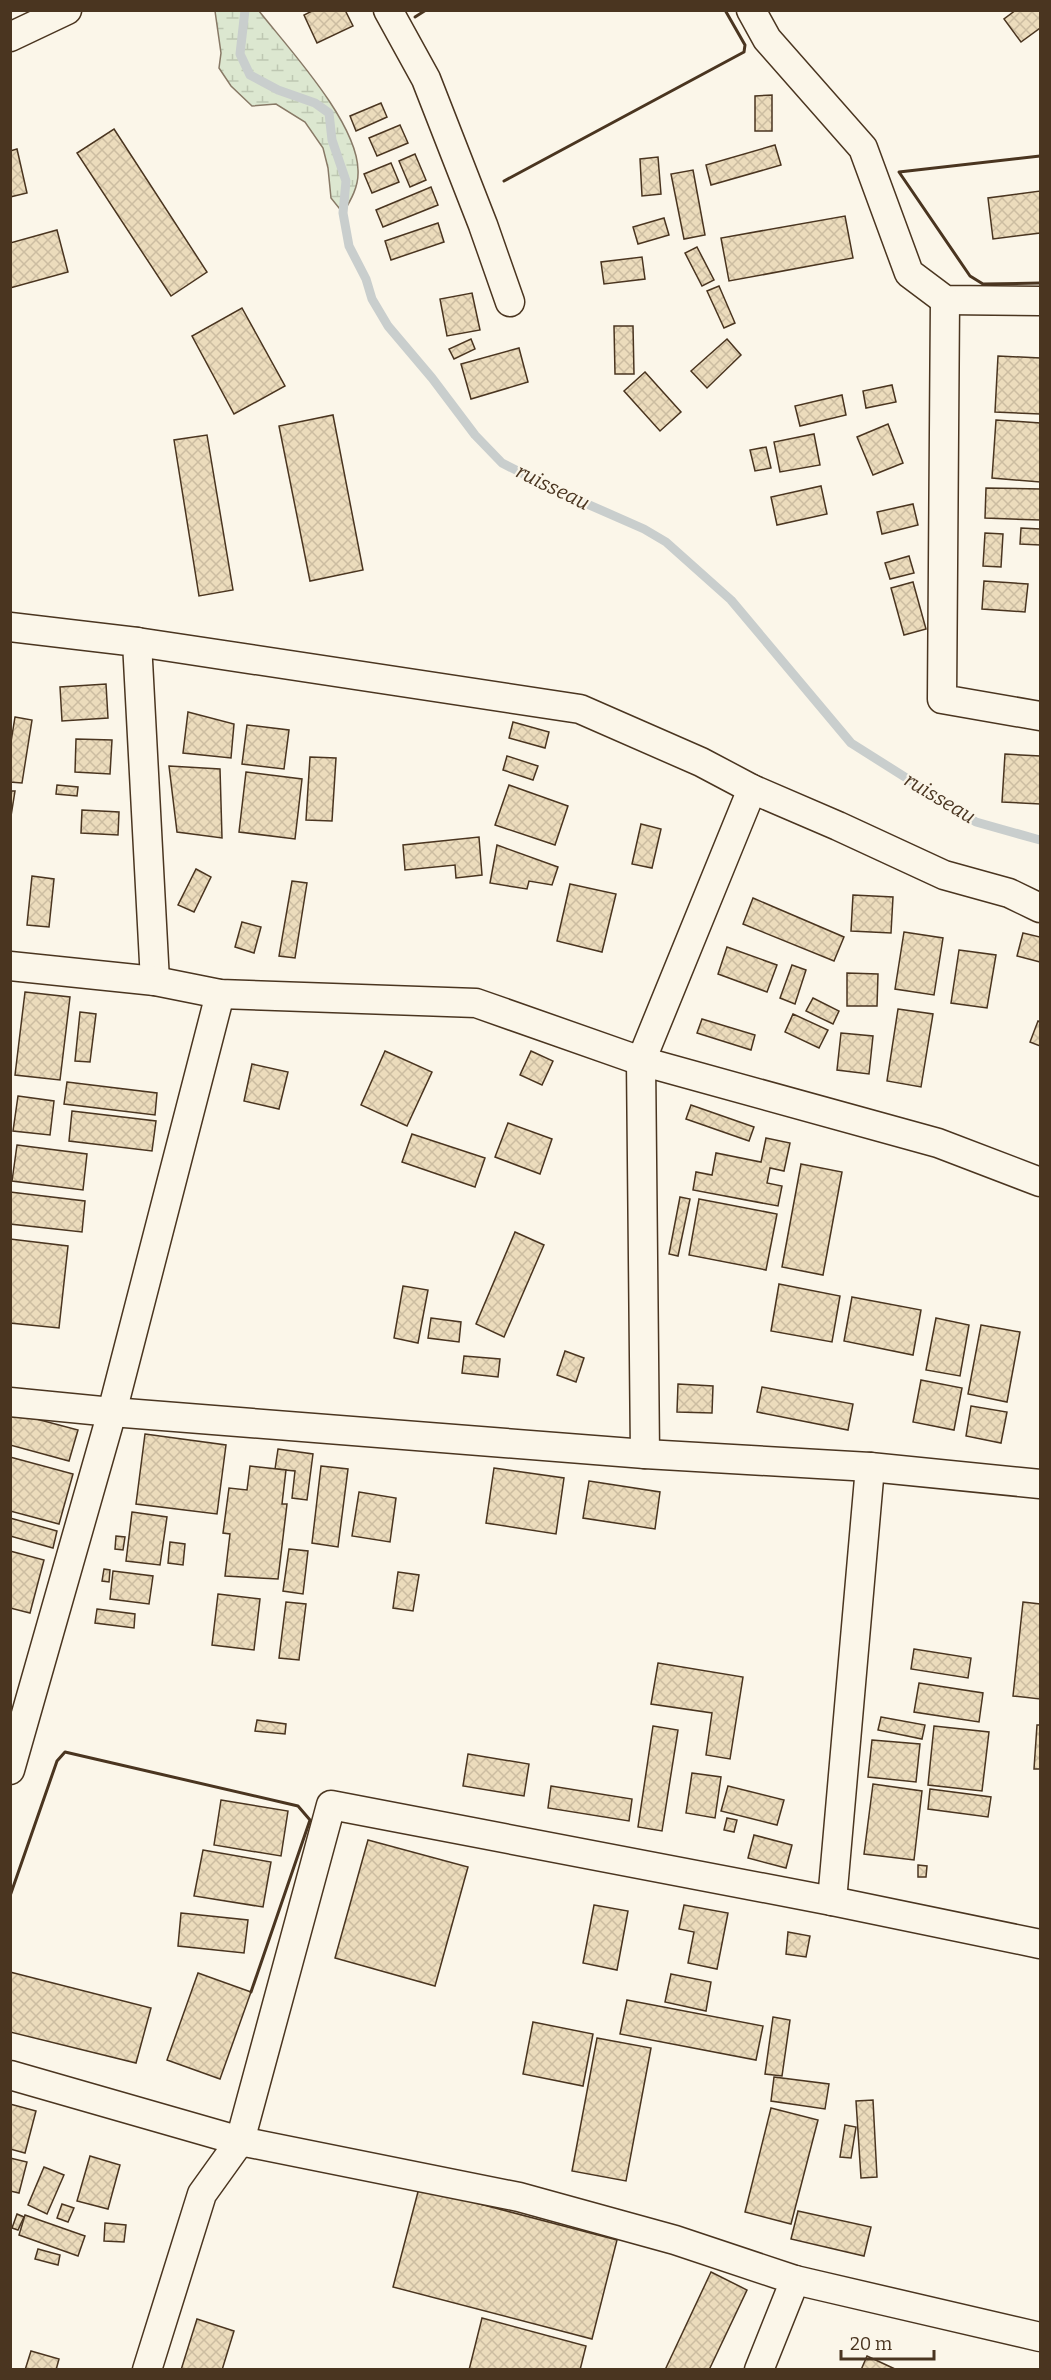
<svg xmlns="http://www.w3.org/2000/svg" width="1051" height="2380" font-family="Bitter,serif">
	<defs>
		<pattern id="wetland-marsh" width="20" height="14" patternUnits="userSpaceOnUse" patternTransform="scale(1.5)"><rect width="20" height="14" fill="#dce7d0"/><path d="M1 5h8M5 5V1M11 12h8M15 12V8" fill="none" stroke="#bec7b2"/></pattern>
		<pattern id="building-cross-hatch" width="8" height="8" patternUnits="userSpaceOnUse" patternTransform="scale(1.5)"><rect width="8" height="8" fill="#ecdcbc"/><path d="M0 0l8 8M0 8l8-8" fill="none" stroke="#ccbda1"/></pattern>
	</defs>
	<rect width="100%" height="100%" fill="#fbf6e9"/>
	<path fill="url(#wetland-marsh)" stroke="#887966" stroke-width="1.5" d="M215,11H259C289,49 357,122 358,170C359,186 351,200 343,213L331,198L328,168L323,148L305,122L276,104L252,106L231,86L219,68L221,53Z"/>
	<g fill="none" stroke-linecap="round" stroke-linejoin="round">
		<polyline stroke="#c9cecd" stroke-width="9" points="245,10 240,54 250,75 278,90 315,103 329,113 332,140 346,181 343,213 349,246 366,279 372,299 388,326 432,378 475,435 502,463 553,489 644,529 666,542 731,600 851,743 976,822 1040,840"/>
	</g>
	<g fill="url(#building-cross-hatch)" stroke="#4a3520" stroke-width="1.5">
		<polygon points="314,10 345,10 353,26 317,43 304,15"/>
		<polygon points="1016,10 1040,10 1040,28 1021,42 1004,19"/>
		<polygon points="772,95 772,131 755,131 755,96"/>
		<polygon points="381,103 387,117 356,131 350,116"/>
		<polygon points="400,125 408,143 377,156 369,138"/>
		<polygon points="114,129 207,272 171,296 77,153"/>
		<polygon points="775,145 781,165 711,185 706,165"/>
		<polygon points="17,149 27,193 10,197 10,151"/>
		<polygon points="415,154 426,180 410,187 399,161"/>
		<polygon points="658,157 661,194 642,196 640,159"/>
		<polygon points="391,163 399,182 372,193 364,174"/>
		<polygon points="693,170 705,235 684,239 671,174"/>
		<polygon points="431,187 438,205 383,227 376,210"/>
		<polygon points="1040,191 1040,233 993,239 988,198"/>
		<polygon points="845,216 853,258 729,281 721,238"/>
		<polygon points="664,218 669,235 638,244 633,227"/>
		<polygon points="438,223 444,242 391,260 385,241"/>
		<polygon points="57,230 68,272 10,288 10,243"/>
		<polygon points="697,247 714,280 702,286 685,253"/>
		<polygon points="642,257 645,279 604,284 601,262"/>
		<polygon points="719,286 735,323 724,328 707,291"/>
		<polygon points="472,293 480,330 447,336 440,299"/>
		<polygon points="242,308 285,386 234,414 192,336"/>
		<polygon points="614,326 633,326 634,374 615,374"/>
		<polygon points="471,339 475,349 454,359 449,349"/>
		<polygon points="727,339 741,355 707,388 691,371"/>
		<polygon points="519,348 528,382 471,399 461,364"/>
		<polygon points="998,356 1040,358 1040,414 995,412"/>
		<polygon points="645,372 681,412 660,431 624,391"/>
		<polygon points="892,385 896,402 866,408 863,391"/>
		<polygon points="842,395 846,415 800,426 795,406"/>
		<polygon points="333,415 363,570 310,581 279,426"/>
		<polygon points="996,420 1040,423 1040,482 992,478"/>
		<polygon points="888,424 903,463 873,475 857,437"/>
		<polygon points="814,434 820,465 780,472 774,442"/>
		<polygon points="207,435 233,590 199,596 174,440"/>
		<polygon points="766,447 771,468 755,471 750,450"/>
		<polygon points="821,486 827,514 777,525 771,497"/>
		<polygon points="986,488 1040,489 1040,520 985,518"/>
		<polygon points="913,504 918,525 882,534 877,512"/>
		<polygon points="1021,528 1040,529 1040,545 1020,544"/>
		<polygon points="985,533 1003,534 1001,567 983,566"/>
		<polygon points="909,556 914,573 890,579 885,563"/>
		<polygon points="984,581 1028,584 1025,612 982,609"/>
		<polygon points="913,582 926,629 904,635 891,588"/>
		<polygon points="106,684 108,718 62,721 60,687"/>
		<polygon points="188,712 234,724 231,758 183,753"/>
		<polygon points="15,717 32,720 22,783 10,782 10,748"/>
		<polygon points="513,722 549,732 545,748 509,738"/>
		<polygon points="247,725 289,730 284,769 242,764"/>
		<polygon points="76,739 112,740 110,774 75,772"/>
		<polygon points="1005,754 1040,756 1040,804 1002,802"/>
		<polygon points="507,756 538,766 533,780 503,770"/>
		<polygon points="310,757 336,758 332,821 306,820"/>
		<polygon points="169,766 220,769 222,838 177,832"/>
		<polygon points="246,772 302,779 295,839 239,832"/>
		<polygon points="57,785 78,787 77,796 56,794"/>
		<polygon points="509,785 568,806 555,845 495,825"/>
		<polygon points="10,791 15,791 11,816 10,816"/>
		<polygon points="82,810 119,812 118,835 81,833"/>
		<polygon points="641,824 661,829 652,868 632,864"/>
		<polygon points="479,837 482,875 456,878 455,865 405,870 403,845"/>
		<polygon points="497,845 558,867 552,885 529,881 527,889 490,883"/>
		<polygon points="196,869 211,877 194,912 178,905"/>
		<polygon points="32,876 54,879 49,927 27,925"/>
		<polygon points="292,881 307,883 295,958 279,956"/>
		<polygon points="570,884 616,894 602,952 557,941"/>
		<polygon points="853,895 893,897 891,933 851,931"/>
		<polygon points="753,898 844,937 834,961 743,924"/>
		<polygon points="242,922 261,927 254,953 235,947"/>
		<polygon points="904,932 943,938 934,995 895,989"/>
		<polygon points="1023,933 1040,937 1040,962 1017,956"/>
		<polygon points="727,947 777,965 767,992 718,974"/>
		<polygon points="959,950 996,955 987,1008 951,1003"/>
		<polygon points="792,965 806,970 795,1004 780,998"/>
		<polygon points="847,973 878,974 877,1006 847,1006"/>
		<polygon points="25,992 70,997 60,1080 15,1075"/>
		<polygon points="813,998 839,1011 833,1024 806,1011"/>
		<polygon points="898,1009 933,1014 921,1087 887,1081"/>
		<polygon points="80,1012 96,1014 90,1062 75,1061"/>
		<polygon points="793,1014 828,1030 819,1048 785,1032"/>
		<polygon points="702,1019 755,1035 751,1050 697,1033"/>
		<polygon points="1038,1021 1040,1022 1040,1046 1030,1042"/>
		<polygon points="841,1033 873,1036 869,1074 837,1070"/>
		<polygon points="385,1051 432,1072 407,1126 361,1105"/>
		<polygon points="531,1051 553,1061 542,1085 520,1075"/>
		<polygon points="252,1064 288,1072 279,1109 244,1101"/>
		<polygon points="67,1082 157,1093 155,1115 64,1104"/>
		<polygon points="18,1096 54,1101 50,1135 13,1131"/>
		<polygon points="691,1105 754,1127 749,1141 686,1119"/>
		<polygon points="72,1111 156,1121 152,1151 69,1141"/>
		<polygon points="508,1123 552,1139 540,1174 495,1157"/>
		<polygon points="412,1134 485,1158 475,1187 402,1162"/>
		<polygon points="766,1138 790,1143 784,1171 770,1168 767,1183 782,1186 778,1206 693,1190 696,1172 712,1175 716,1153 761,1162"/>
		<polygon points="17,1145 87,1154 83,1190 12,1181"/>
		<polygon points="801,1164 842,1172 823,1275 782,1267"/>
		<polygon points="10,1192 85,1201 82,1232 10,1224"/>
		<polygon points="680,1197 690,1199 678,1256 669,1254"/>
		<polygon points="699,1199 777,1214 766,1270 689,1255"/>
		<polygon points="515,1232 544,1245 504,1337 476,1324"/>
		<polygon points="10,1239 68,1246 59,1328 10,1323"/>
		<polygon points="779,1284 840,1296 832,1342 771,1331"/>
		<polygon points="403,1286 428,1290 418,1343 394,1338"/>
		<polygon points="852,1297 921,1310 913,1355 844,1341"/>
		<polygon points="431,1318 461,1322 459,1342 428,1338"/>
		<polygon points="936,1318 969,1325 960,1376 926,1370"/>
		<polygon points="981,1325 1020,1332 1007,1402 968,1394"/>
		<polygon points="565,1351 584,1358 576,1382 557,1375"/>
		<polygon points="464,1356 500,1359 498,1377 462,1373"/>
		<polygon points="921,1380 962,1388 954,1430 913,1422"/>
		<polygon points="678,1384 713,1386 712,1413 677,1412"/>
		<polygon points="762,1387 853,1404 848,1430 757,1412"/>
		<polygon points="971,1406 1007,1412 1001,1443 966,1436"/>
		<polygon points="10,1412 78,1430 69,1461 10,1445"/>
		<polygon points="145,1434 226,1445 217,1514 136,1504"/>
		<polygon points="278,1449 313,1454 307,1500 292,1498 295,1471 275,1469"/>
		<polygon points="10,1457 73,1474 59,1524 10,1511"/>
		<polygon points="250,1466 286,1470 282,1504 287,1504 278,1579 225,1576 230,1534 223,1533 229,1488 247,1490"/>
		<polygon points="321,1466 348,1469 338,1547 312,1543"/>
		<polygon points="494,1468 564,1478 556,1534 486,1523"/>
		<polygon points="589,1481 660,1492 655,1529 583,1518"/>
		<polygon points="359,1492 396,1498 390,1542 352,1536"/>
		<polygon points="132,1512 167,1517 160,1565 126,1561"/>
		<polygon points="10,1518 57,1531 53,1548 10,1536"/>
		<polygon points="116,1536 125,1537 123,1550 115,1549"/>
		<polygon points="170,1542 185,1544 183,1565 168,1563"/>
		<polygon points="289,1549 308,1551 303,1594 283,1591"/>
		<polygon points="10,1551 44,1560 30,1613 10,1608"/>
		<polygon points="104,1569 110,1570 109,1582 102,1581"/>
		<polygon points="113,1571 153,1576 149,1604 110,1599"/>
		<polygon points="398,1572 419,1575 413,1611 393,1608"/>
		<polygon points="218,1594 260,1599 254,1650 212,1645"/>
		<polygon points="286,1602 306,1604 299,1660 279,1658"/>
		<polygon points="1023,1602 1040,1604 1040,1699 1013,1696"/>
		<polygon points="97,1609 135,1614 134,1628 95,1623"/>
		<polygon points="914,1649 971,1658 968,1678 911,1669"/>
		<polygon points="658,1663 743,1677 730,1759 706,1755 712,1713 651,1704"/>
		<polygon points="919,1683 983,1693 979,1722 914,1712"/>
		<polygon points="881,1717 925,1725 922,1739 878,1730"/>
		<polygon points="257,1720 286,1724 285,1734 255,1731"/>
		<polygon points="1037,1725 1040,1725 1040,1769 1034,1769"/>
		<polygon points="653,1726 678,1730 662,1831 638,1827"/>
		<polygon points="934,1726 989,1732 982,1791 928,1785"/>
		<polygon points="872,1740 920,1744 916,1782 868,1777"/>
		<polygon points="468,1754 529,1764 524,1796 463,1786"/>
		<polygon points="692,1773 721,1777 715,1818 686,1813"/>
		<polygon points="873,1784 922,1791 914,1860 864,1854"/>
		<polygon points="551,1786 632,1799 629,1821 548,1808"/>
		<polygon points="728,1786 784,1800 777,1825 721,1811"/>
		<polygon points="930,1789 991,1797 988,1817 928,1809"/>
		<polygon points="221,1800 288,1811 281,1856 214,1845"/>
		<polygon points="727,1818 737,1820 734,1832 724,1830"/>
		<polygon points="754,1835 792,1845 786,1868 748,1858"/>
		<polygon points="368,1840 468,1867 435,1986 335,1958"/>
		<polygon points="203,1850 271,1862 263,1907 194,1896"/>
		<polygon points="918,1865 927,1866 926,1877 918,1877"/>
		<polygon points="594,1905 628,1911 617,1970 583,1963"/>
		<polygon points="684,1905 728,1913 717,1969 688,1963 694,1932 679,1929"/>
		<polygon points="181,1913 248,1920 244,1953 178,1946"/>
		<polygon points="788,1932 810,1936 806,1957 786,1954"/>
		<polygon points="10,1972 151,2008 136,2063 10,2032"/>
		<polygon points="198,1973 251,1992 220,2079 167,2060"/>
		<polygon points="671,1974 711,1982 706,2011 665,2002"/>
		<polygon points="627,2000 763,2026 756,2060 620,2034"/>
		<polygon points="773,2017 790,2020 782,2076 765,2074"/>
		<polygon points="533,2022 593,2034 583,2086 523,2074"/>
		<polygon points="597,2038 651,2048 626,2181 572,2171"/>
		<polygon points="774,2077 829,2084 825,2109 771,2101"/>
		<polygon points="873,2100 877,2177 861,2178 856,2101"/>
		<polygon points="10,2104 36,2111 25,2153 10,2149"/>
		<polygon points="771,2108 818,2120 791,2224 745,2212"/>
		<polygon points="845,2125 856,2127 851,2158 840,2157"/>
		<polygon points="90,2156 120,2165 108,2209 77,2201"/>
		<polygon points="10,2158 27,2162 19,2193 10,2191"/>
		<polygon points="44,2167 64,2175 47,2214 28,2205"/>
		<polygon points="419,2188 617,2240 592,2339 393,2287"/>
		<polygon points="62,2204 74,2208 68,2222 57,2218"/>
		<polygon points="798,2211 871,2227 864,2256 791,2239"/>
		<polygon points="17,2214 24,2217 18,2230 12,2228"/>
		<polygon points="25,2215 85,2236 78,2256 19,2235"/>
		<polygon points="105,2223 126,2225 124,2242 104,2241"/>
		<polygon points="38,2249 60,2255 58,2265 35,2259"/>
		<polygon points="711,2272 747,2290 709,2370 665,2370"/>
		<polygon points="482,2318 586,2346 580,2370 469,2370"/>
		<polygon points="197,2319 234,2331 222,2370 181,2370"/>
		<polygon points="31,2351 59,2359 56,2370 25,2370"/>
		<polygon points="867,2356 895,2369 861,2370"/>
	</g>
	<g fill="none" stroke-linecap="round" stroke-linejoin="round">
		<defs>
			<g id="street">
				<polyline points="388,10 426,79 483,225 510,302"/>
				<polyline points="751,10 767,39 863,148 909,273 945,300 1040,301"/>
				<polyline points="10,37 67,10"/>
				<polyline points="945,300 942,699 1040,716"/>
				<polyline points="10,627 137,642 155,981"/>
				<polyline points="137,642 580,709 701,762 752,789 838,826 944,875 1009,893 1040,908"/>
				<polyline points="10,966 155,981 220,994 476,1003 641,1061 938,1143 1040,1182"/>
				<polyline points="10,1402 112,1412 645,1454 870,1467 1040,1484"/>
				<polyline points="645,1454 641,1061 752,789"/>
				<polyline points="10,1770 112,1412 220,994"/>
				<polyline points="832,1901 870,1467"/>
				<polyline points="10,2075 240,2141 331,1805 832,1901 1040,1944"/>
				<polyline points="795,2280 1040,2337"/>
				<polyline points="147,2370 202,2194 240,2141 519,2197 675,2240 795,2280 759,2370"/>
			</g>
		</defs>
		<use href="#street" stroke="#4a3520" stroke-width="31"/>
		<use href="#street" stroke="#fbf6e9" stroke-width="28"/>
		<g stroke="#4a3520" stroke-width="3">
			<polyline points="415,17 426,10"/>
			<polyline points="1040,156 899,172 970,276 983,284 1040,283"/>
			<polyline points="504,181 744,52 745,45 725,10"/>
			<polyline points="10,1896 57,1761 65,1752 298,1806 310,1820 251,1992"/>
		</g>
	</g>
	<g text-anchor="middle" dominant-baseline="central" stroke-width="4.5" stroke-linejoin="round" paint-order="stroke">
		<g font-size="20" font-style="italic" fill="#4a3520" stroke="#fbf6e9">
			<text transform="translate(553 487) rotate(26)">ruisseau</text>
			<text transform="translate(940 798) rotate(31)">ruisseau</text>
		</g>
	</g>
	<rect width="1051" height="2380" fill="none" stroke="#4a3520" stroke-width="24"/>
	<path d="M841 2350v9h93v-9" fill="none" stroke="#4a3520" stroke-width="3"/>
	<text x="850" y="2350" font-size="18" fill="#4a3520" stroke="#fbf6e9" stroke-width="4.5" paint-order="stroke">20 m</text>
</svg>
